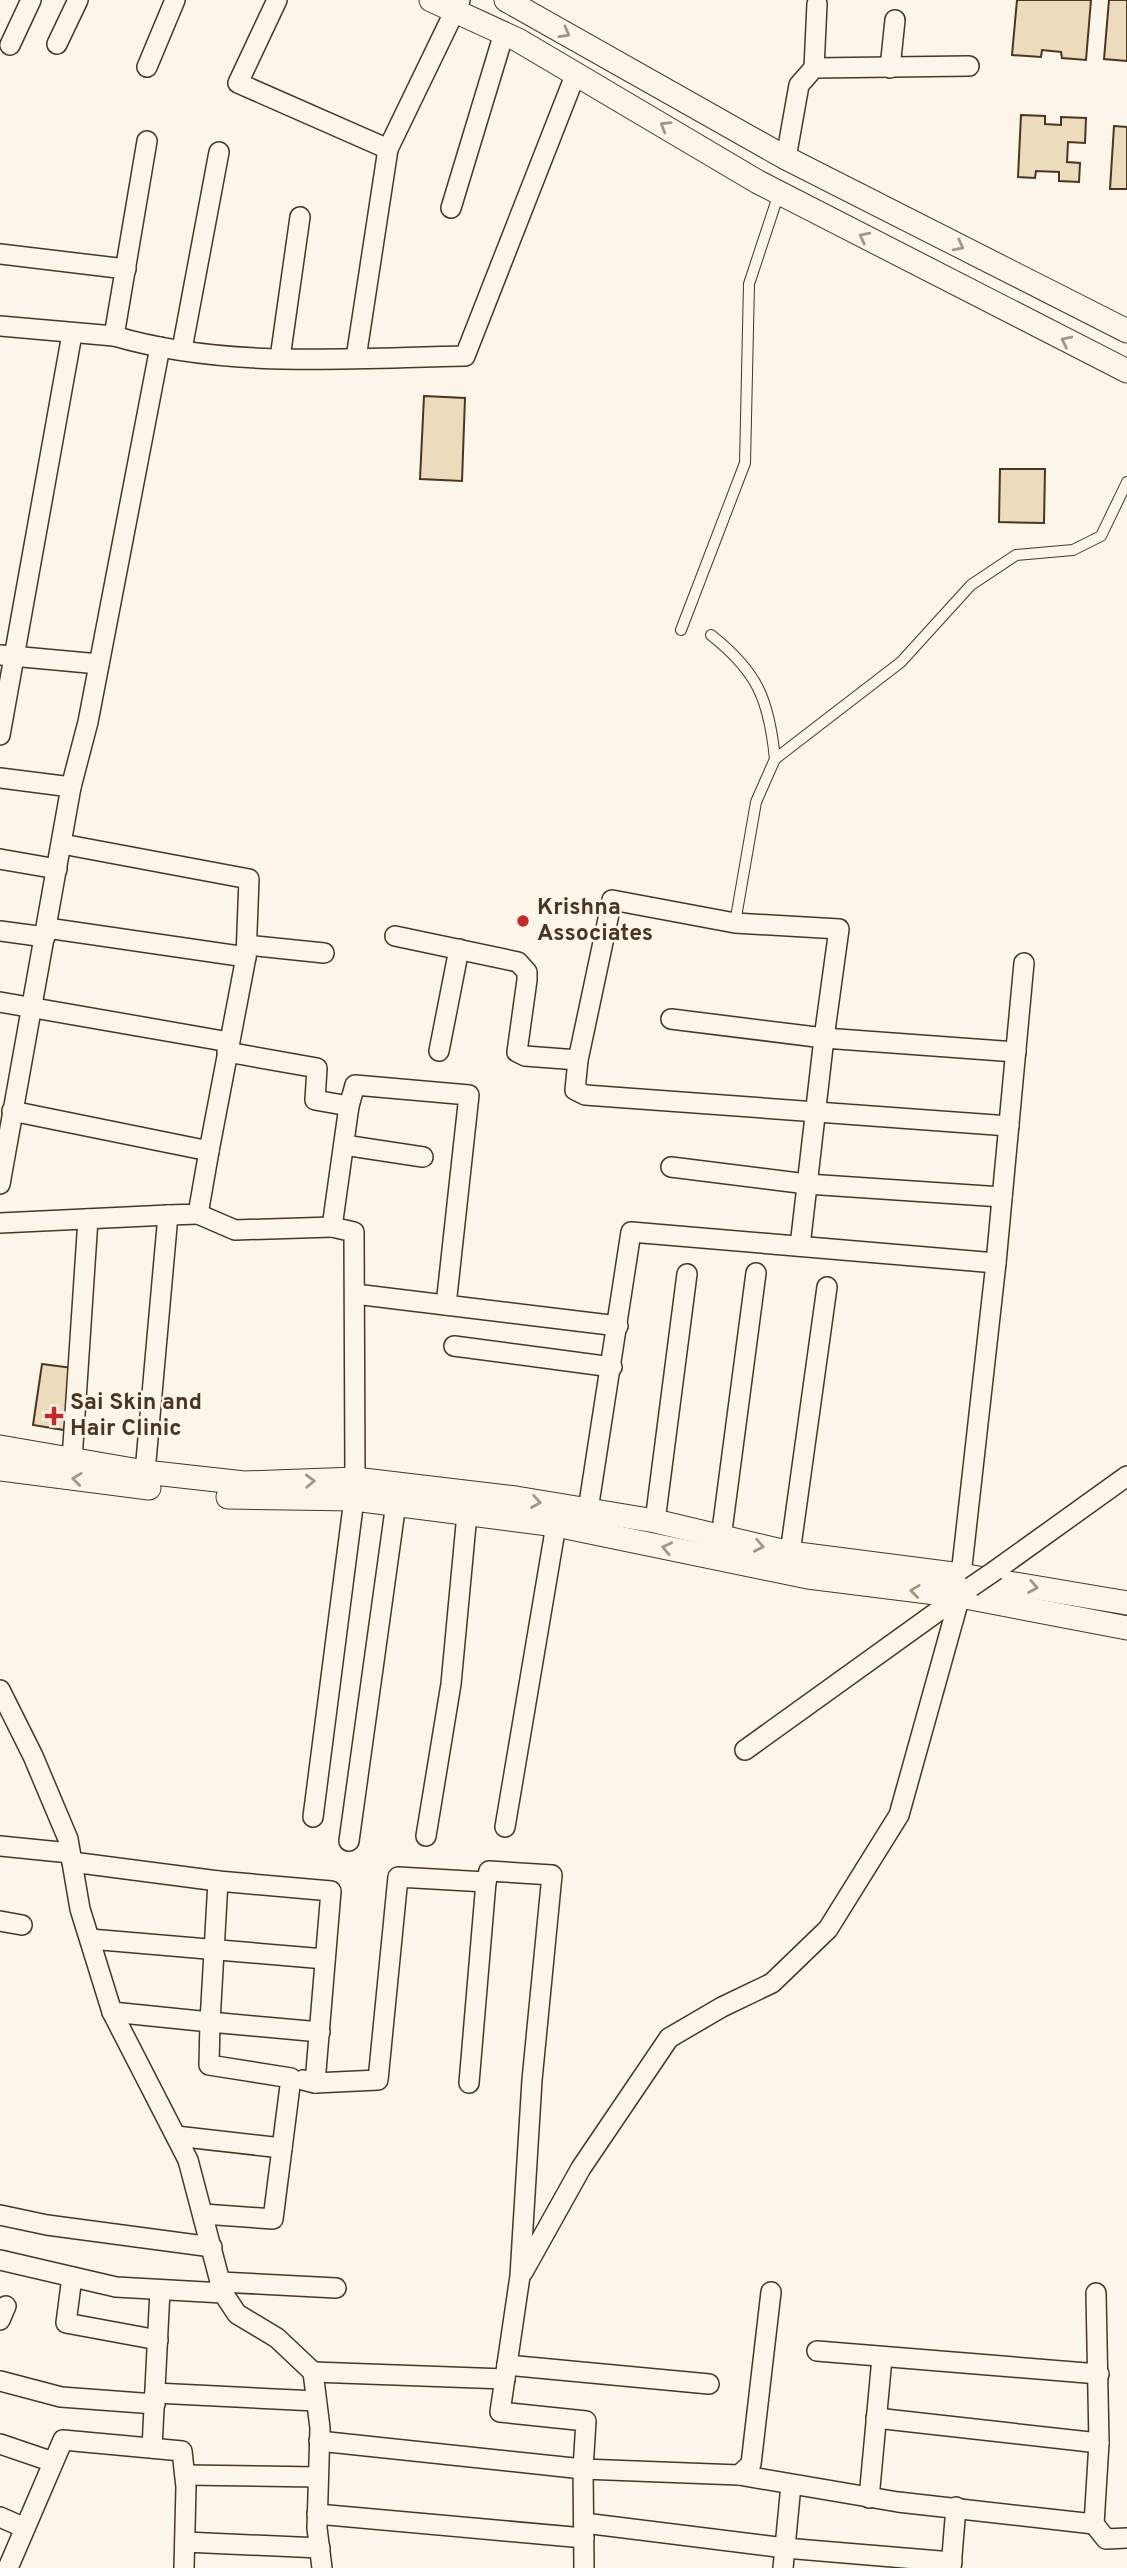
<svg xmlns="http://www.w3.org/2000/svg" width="1127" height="2568" font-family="Overpass,sans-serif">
	<rect width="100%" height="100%" fill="#fbf6e9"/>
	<g fill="#ecdcbc" stroke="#4a3520" stroke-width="2">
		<polygon points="1017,0 1091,0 1086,60 1062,58 1061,52 1042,50 1041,57 1012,55"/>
		<polygon points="1109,0 1127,0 1127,61 1104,59"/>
		<polygon points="1021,115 1045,116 1045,124 1061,125 1061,117 1086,118 1085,143 1068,142 1067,162 1080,163 1079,182 1059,181 1059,172 1036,171 1035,178 1018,177"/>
		<polygon points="1114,126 1127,127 1127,189 1110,189"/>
		<polygon points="424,396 465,398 462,481 420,479"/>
		<polygon points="1000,469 1045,469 1044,523 999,522"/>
		<polygon points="42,1364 73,1368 64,1430 33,1425"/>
	</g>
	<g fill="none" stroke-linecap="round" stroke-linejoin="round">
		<defs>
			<g id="service">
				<polyline points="681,630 745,463 749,284 779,193"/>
				<path d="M711,635C758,672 769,700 775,759"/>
				<polyline points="735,923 756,802 775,759 901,662 971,585 1016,555 1073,550 1101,536 1127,482"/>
			</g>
			<g id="minor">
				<polyline points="277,0 238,83 388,149"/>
				<polyline points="57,44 78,0"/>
				<polyline points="10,45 31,0"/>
				<polyline points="147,67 175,0"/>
				<polyline points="814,68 817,4"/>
				<polyline points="890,68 895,20"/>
				<polyline points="786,158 799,85 814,68 969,66"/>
				<polyline points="451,208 504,33"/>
				<polyline points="0,254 126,269"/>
				<polyline points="0,326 114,336 147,141"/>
				<path d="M114,336C226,369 350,358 465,356L576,73"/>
				<polyline points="182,349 219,152"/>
				<polyline points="280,358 300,217"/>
				<polyline points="356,358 388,149 460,0"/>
				<polyline points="1,655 99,664"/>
				<polyline points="0,735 72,334"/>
				<polyline points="0,778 71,787 88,722 160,347"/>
				<polyline points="62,844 249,879 246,957"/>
				<polyline points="0,859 57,869"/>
				<polyline points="0,931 45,937"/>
				<polyline points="395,936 518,962 527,972 527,980 517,1052 525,1056 578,1060"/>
				<polyline points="247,945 324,953"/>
				<polyline points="0,1002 229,1042"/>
				<polyline points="671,1019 824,1038 839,929 735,923 612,900 578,1060 575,1090 585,1095 1009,1126"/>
				<polyline points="439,1051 459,949"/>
				<polyline points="227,1052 317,1068 315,1100 349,1106 332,1227 354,1232 355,1479"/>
				<polyline points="349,1106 355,1085 469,1095 446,1305"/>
				<polyline points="12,1111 209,1151 246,957 47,928"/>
				<polyline points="344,1145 423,1157"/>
				<polyline points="671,1167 807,1184 1002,1197"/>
				<polyline points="0,1184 71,787"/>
				<polyline points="198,1214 235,1230 332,1227"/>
				<polyline points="0,1223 168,1215"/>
				<polyline points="800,1246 824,1038 1016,1052"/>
				<polyline points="355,1294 618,1326"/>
				<polyline points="454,1346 612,1367"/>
				<polyline points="72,1460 88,1219"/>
				<polyline points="145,1472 168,1215 198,1214 209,1151"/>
				<polyline points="588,1510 631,1232 996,1263"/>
				<polyline points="655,1521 687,1274"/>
				<polyline points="721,1538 756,1273"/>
				<polyline points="790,1553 827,1287"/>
				<polyline points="996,1570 1127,1476"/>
				<polyline points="961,1575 996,1263 1024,963"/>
				<polyline points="0,1690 33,1756 68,1839 80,1909 112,2012 188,2160 223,2293 237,2314 277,2338 313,2372 320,2428 317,2528 322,2568"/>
				<polyline points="745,1750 962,1594"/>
				<polyline points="313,1817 354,1499"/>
				<polyline points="505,1827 556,1525"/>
				<polyline points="426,1836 451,1684 467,1514"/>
				<polyline points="349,1841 396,1503"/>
				<polyline points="0,1846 70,1853"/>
				<polyline points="72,1862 218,1881 210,2022 112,2012"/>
				<polyline points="218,1881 331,1891 315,2083 303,2080"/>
				<polyline points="486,1882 489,1871 552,1875 532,2080 520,2276 500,2412 586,2421 583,2469 739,2475 898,2502 1094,2524 1099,2443 1096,2293"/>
				<polyline points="0,1921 22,1925"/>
				<polyline points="90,1939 325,1959"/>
				<polyline points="315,2083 378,2080 398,1877 486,1882 469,2083"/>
				<polyline points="176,2136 282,2148"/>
				<polyline points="203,2214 273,2219 291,2078 209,2065 210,2022 320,2032"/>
				<polyline points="0,2215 47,2225 212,2247"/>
				<polyline points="0,2260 116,2287 223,2293"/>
				<polyline points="523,2272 581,2168 669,2038 722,2007 772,1983 828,1929 899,1815 960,1596"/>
				<polyline points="72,2277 66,2323 158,2340"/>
				<polyline points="220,2282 336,2288"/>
				<polyline points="0,2320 6,2306"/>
				<polyline points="817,2351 1099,2374"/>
				<polyline points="507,2365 709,2384"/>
				<polyline points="313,2372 505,2379"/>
				<polyline points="0,2381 61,2397 155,2404"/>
				<polyline points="155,2393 316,2401"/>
				<polyline points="876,2418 1099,2443"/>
				<polyline points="319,2441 583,2469 584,2568"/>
				<polyline points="0,2444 53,2462"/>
				<polyline points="152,2448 160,2290"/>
				<polyline points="185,2475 318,2477"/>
				<polyline points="739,2475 751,2464 771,2292"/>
				<polyline points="869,2498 882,2358"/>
				<polyline points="317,2514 584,2538"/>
				<polyline points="0,2517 25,2528"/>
				<polyline points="584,2523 785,2548 952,2562"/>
				<polyline points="1094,2524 1106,2539 1127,2538"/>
				<polyline points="185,2542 320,2548"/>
				<polyline points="8,2568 63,2440 182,2451 186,2487 184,2568"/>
				<polyline points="783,2568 791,2485"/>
				<polyline points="951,2568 956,2507"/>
			</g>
			<g id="tertiary">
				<polyline points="431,0 518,40 758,182 1127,371"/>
				<polyline points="506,0 786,158 1127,331"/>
				<polyline points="0,1447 145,1472 244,1483 355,1479 516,1498 655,1521 790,1553 961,1575 1127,1603"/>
				<polyline points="0,1469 149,1488"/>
				<polyline points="228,1497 354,1499 556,1525 808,1577 960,1596 1127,1628"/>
			</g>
		</defs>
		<use href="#service" stroke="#4a3520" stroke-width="12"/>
		<use href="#minor" stroke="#4a3520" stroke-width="22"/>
		<use href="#tertiary" stroke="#4a3520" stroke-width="25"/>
		<use href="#service" stroke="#fbf6e9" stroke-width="10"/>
		<use href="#minor" stroke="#fbf6e9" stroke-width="19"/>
		<use href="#tertiary" stroke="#fbf6e9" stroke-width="23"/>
		<defs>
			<polyline id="minor-bridge" points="971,1587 996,1570"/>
		</defs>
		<use href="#minor-bridge" stroke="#4a3520" stroke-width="22" stroke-linecap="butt"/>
		<use href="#minor-bridge" stroke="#fbf6e9" stroke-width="19"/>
	</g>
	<defs><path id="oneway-chevron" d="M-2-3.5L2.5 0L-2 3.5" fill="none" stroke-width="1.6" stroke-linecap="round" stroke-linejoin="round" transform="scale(1.75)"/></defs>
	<g stroke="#a29684">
		<use href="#oneway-chevron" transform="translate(565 33) rotate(29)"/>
		<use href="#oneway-chevron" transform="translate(665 126) rotate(-149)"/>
		<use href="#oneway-chevron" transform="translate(864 237) rotate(-153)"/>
		<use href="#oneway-chevron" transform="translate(959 246) rotate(27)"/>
		<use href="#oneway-chevron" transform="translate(1066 341) rotate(-154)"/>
		<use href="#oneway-chevron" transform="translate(77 1479) rotate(-173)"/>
		<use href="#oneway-chevron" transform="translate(310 1481) rotate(-2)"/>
		<use href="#oneway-chevron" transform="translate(536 1502) rotate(10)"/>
		<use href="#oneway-chevron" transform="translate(759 1546) rotate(11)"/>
		<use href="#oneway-chevron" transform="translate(667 1548) rotate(-168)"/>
		<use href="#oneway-chevron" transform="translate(1033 1587) rotate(10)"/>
		<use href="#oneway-chevron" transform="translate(915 1591) rotate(-173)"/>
	</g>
	<g fill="#c62828" stroke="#fbf6e9" stroke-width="2.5">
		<circle cx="523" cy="921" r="7"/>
		<path d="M50.5 1405.5h7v7h7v7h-7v7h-7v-7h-7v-7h7z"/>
	</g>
	<g text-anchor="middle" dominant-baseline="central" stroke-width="5" stroke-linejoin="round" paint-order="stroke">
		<g font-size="23" font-weight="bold" fill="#4a3520" stroke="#fbf6e9" text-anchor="start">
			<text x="537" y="908">Krishna<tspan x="537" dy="26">Associates</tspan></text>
			<text x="70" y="1403">Sai Skin and<tspan x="70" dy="26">Hair Clinic</tspan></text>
		</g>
	</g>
</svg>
